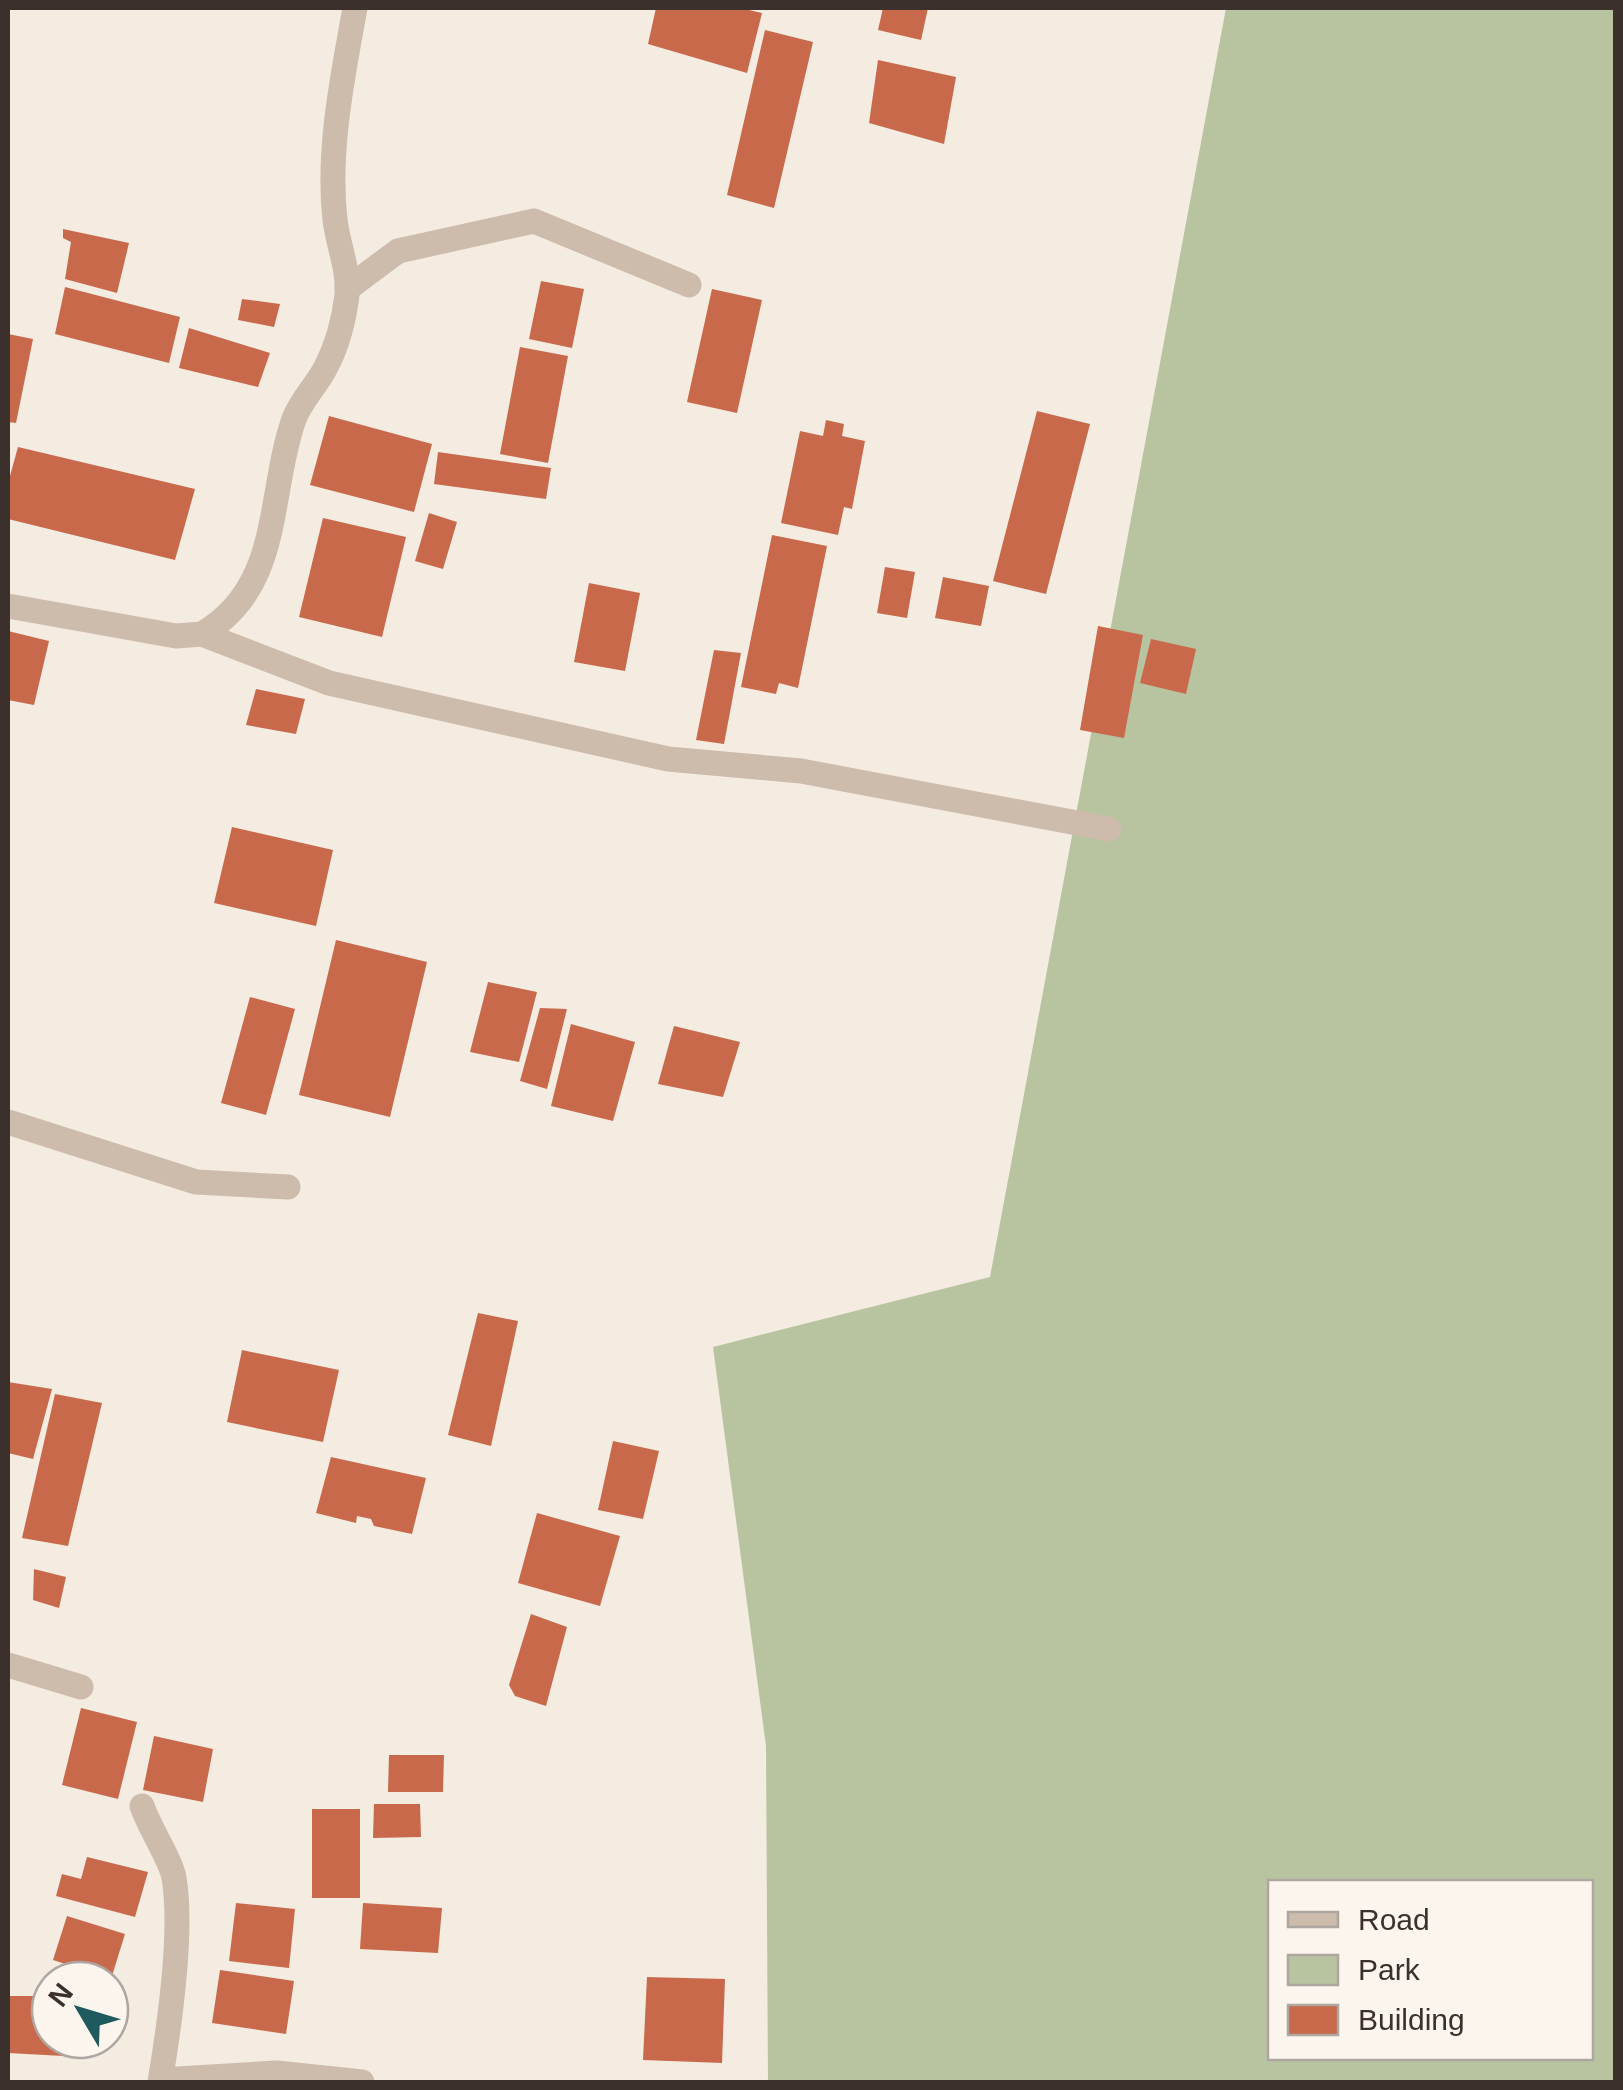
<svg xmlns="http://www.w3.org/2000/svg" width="1623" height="2090" font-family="Helvetica,sans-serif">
	<rect width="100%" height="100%" fill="#f4ebe1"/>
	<path fill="#b8c4a0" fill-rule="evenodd" d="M1226,8H1615V2082H768L766,1746L713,1347L990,1277ZM1270,1882H1590V2058H1270Z"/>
	<g fill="#c8694b">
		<polygon points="656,8 740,8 762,13 747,73 648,44"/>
		<polygon points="883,8 928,8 921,40 878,30"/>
		<polygon points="765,30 813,42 774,208 727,195"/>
		<polygon points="878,60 956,77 944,144 869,123"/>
		<polygon points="63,229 129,243 117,293 65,279 71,242 63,238"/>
		<polygon points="541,281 584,289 572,348 529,339"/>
		<polygon points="65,287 180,317 169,363 55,334"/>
		<polygon points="712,289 762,300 737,413 687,402"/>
		<polygon points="242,299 280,304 274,327 238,320"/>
		<polygon points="189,328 270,353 258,387 179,368"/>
		<polygon points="8,334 33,339 16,423 8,422"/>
		<polygon points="520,347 568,356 548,463 500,454"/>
		<polygon points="1037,411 1090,424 1046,594 993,581"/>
		<polygon points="329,416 432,444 414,512 310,485"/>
		<polygon points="826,420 844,424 842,436 865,441 852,509 844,507 838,535 781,523 800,431 823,436"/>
		<polygon points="18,447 195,489 175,560 8,519 8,483"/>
		<polygon points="438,452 551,468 546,499 434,484"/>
		<polygon points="429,513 457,522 443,569 415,561"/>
		<polygon points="323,518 406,537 382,637 299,617"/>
		<polygon points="772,535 827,546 798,688 779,683 776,694 741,687"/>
		<polygon points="885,567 915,572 907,618 877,613"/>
		<polygon points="943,577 989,586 981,626 935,618"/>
		<polygon points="589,583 640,593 625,671 574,662"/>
		<polygon points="1098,626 1143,635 1124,738 1080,730"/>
		<polygon points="8,631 49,641 34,705 8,700"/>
		<polygon points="1151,639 1196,649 1186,694 1140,683"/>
		<polygon points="714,650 741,653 724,744 696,740"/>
		<polygon points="256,689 305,699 296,734 246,725"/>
		<polygon points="232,827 333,850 316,926 214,903"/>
		<polygon points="336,940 427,962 390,1117 299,1095"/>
		<polygon points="488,982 537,992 519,1062 470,1052"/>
		<polygon points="250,997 295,1009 266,1115 221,1103"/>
		<polygon points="540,1008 567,1009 547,1089 520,1081"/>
		<polygon points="571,1024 635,1042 613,1121 551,1106"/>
		<polygon points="674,1026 740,1042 723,1097 658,1084"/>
		<polygon points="478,1313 518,1321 491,1446 448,1435"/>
		<polygon points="242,1350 339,1370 323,1442 227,1422"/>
		<polygon points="8,1382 52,1389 33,1459 8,1453"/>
		<polygon points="55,1394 102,1403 68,1546 22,1538"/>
		<polygon points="613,1441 659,1451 643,1519 598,1510"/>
		<polygon points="331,1457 426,1478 412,1534 374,1526 371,1519 357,1516 356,1523 316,1513"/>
		<polygon points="537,1513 620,1536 600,1606 518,1583"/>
		<polygon points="34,1569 66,1577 59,1608 33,1600"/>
		<polygon points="531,1614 567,1627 546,1706 515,1696 509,1685"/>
		<polygon points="81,1708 137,1722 118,1799 62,1785"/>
		<polygon points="154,1736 213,1749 203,1802 143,1790"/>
		<polygon points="389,1755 444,1755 443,1792 388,1792"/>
		<polygon points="374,1804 420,1804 421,1837 373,1838"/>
		<rect x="312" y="1809" width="48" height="89"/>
		<polygon points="87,1857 148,1872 135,1917 56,1896 62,1874 81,1879"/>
		<polygon points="236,1903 295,1909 289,1968 229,1961"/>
		<polygon points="363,1903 442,1908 438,1953 360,1949"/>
		<polygon points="67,1916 125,1934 111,1979 53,1960"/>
		<polygon points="220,1970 294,1981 286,2034 212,2023"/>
		<polygon points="647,1977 725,1979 722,2063 643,2060"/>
		<polygon points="8,1996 50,1996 50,2040 65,2040 64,2056 8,2053"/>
	</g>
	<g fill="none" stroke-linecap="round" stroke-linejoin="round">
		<g stroke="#cdbbac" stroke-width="25">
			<polyline points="347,289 398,251 534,221 689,285"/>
			<polyline points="8,606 176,636 202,634 329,683 668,759 801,771 1109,829"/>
			<path d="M202,634C283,587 267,496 294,419C301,400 317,385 326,367C338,344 344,320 347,295C349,269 338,245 335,220C327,151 343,75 355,8"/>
			<polyline points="8,1122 196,1182 288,1187"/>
			<polyline points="8,1665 81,1687"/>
			<path d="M142,1806C149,1827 172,1862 174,1878C183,1931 169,2028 160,2082"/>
			<polyline points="161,2080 277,2073 362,2082"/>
		</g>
	</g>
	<rect width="1623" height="2090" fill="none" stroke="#3b302b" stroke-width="20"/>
	<rect x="1268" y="1880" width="325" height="180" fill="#fbf5ee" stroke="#aea6a0" stroke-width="2.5"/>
	<rect x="1288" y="1912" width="50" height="15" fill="#cdbbac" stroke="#aea6a0" stroke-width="2.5"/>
	<text x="1358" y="1930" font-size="30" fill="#3b302b">Road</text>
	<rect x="1288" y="1955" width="50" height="30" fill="#b8c4a0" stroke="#aea6a0" stroke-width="2.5"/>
	<text x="1358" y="1980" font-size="30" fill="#3b302b">Park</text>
	<rect x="1288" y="2005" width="50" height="30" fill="#c8694b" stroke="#aea6a0" stroke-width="2.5"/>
	<text x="1358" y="2030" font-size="30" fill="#3b302b">Building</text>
	<g transform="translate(80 2010) rotate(308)"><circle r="48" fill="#fbf5ee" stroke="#aea6a0" stroke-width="2.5"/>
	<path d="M0-8L18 38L0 25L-18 38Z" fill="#1f5a5e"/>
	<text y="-15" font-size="28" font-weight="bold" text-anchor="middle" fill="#3b302b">N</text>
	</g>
</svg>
